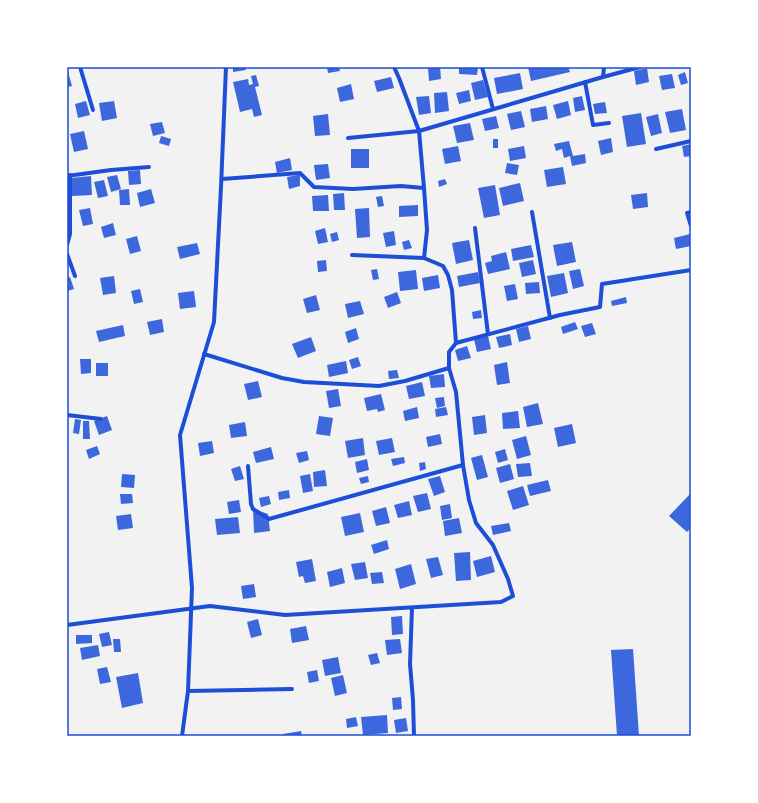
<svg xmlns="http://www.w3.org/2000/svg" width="758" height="803" font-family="'IBM Plex Sans',sans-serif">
	<rect width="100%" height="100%" fill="#f2f2f2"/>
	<g fill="#3d67dc">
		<polygon points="233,67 245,67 246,70 233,72"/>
		<polygon points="327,67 339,67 340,71 328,73"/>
		<polygon points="428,67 440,67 441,79 429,81"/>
		<polygon points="459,67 478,67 477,75 459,74"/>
		<polygon points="528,67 568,67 570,72 531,81"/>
		<polygon points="67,68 72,86 67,87"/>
		<polygon points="647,68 649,82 636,85 634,71"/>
		<polygon points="685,72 688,83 681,85 678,75"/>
		<polygon points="520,73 523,89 497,94 494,78"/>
		<polygon points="672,74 675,88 662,90 659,76"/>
		<polygon points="256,75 259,86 255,87 262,115 254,117 252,109 240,112 233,82 248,79 249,85 253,84 251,76"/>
		<polygon points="391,77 394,88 377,92 374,81"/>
		<polygon points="483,80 488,97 475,100 471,83"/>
		<polygon points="351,84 354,99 340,102 337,88"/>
		<polygon points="469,90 471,101 459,104 456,93"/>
		<polygon points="447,92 449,111 435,113 434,93"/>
		<polygon points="429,96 431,113 419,115 416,97"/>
		<polygon points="582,96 585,110 575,112 573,98"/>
		<polygon points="86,101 90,115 78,118 75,104"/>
		<polygon points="114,101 117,118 102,121 99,103"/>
		<polygon points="568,101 571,115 557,119 553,105"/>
		<polygon points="605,102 607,113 595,114 593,104"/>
		<polygon points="546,106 548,119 532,122 530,109"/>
		<polygon points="682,109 686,130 670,133 665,112"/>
		<polygon points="521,111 525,127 511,130 507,114"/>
		<polygon points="641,113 646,144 627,147 622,116"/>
		<polygon points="328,114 330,135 315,136 313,116"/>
		<polygon points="658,114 662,133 651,136 646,117"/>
		<polygon points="496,116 499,128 485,131 482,119"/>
		<polygon points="162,122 165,133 153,136 150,124"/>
		<polygon points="470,123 474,140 457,143 453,126"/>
		<polygon points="84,131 88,149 74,152 70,134"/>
		<polygon points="161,136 171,139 169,146 159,143"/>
		<polygon points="611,138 613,152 601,155 598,141"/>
		<rect x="493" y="139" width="5" height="9"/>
		<polygon points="569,141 573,156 585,154 586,163 572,166 570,156 564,158 562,149 556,151 554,144"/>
		<polygon points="691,144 691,156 684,157 682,146"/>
		<polygon points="458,146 461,161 445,164 442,149"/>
		<polygon points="524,146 526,158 510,161 508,149"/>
		<rect x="351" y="149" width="18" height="19"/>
		<polygon points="290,158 292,170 277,173 275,162"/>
		<polygon points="507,163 519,165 517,175 505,173"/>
		<polygon points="328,164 330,178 316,180 314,165"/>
		<polygon points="563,167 566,184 547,187 544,170"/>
		<polygon points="140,170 141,184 129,185 128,171"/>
		<polygon points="300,173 300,186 289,189 287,177 298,175"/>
		<polygon points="117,175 121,189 111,192 107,177"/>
		<polygon points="91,176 92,195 72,196 71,178"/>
		<polygon points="445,179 447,184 439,187 438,181"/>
		<polygon points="104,180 108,196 98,198 94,182"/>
		<polygon points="520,183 524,201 503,206 499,188"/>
		<polygon points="495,185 500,215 484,218 478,188"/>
		<polygon points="129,189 130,205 120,205 119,190"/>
		<polygon points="151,189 155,203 140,207 137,193"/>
		<polygon points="344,193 345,210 334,210 333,194"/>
		<polygon points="647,193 648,207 633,209 631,195"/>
		<polygon points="328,195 329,211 313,211 312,196"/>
		<polygon points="382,196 384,206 378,207 376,197"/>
		<polygon points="418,205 418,216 399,217 399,206"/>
		<polygon points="90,208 93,224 83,226 79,210"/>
		<polygon points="369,208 370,237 357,238 355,209"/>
		<polygon points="113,223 116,235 104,238 101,227"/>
		<polygon points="325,228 328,242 318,244 315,231"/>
		<polygon points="394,231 396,245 386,247 383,233"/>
		<polygon points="337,232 339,240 332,242 330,234"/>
		<polygon points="690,234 691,246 676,249 674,238"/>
		<polygon points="137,236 141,251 130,254 126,239"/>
		<polygon points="409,240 412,248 404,250 402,242"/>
		<polygon points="469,240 473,260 456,264 452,243"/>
		<polygon points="572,242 576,262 557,266 553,245"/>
		<polygon points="197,243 200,254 180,259 177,247"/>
		<polygon points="531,245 534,257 513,261 511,249"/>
		<polygon points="506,252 510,269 488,274 485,263 492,261 491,256"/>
		<polygon points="326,260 327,271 318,272 317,261"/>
		<polygon points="533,260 536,274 522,277 519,263"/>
		<polygon points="377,269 379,279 373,280 371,270"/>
		<polygon points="580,269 584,286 573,289 569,271"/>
		<polygon points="416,270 418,289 400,291 398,272"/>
		<polygon points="478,272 480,283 459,287 457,276"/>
		<polygon points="564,273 568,293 551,297 547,276"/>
		<polygon points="438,275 440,288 424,291 422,278"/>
		<polygon points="114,276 116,293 103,295 100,278"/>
		<polygon points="70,277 74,289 67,291 67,278"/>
		<polygon points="539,282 540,293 526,294 525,283"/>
		<polygon points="515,284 518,299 507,301 504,286"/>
		<polygon points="140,289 143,302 134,304 131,291"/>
		<polygon points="194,291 196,307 180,309 178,293"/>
		<polygon points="397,292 401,303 388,308 384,297"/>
		<polygon points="316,295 320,310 307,313 303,299"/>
		<polygon points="626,297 627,303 612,306 611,301"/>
		<polygon points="360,301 364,314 348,318 345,304"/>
		<polygon points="481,310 482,318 473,319 472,312"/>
		<polygon points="162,319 164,332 150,335 147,322"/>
		<polygon points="575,322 578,329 563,334 561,327"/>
		<polygon points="592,323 596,334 585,337 581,326"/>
		<polygon points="123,325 125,336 99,342 96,331"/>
		<polygon points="528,326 531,339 519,342 516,329"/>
		<polygon points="356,328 359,339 348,343 345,332"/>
		<polygon points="510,334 512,345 499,348 496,337"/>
		<polygon points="488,336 491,349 477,352 474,339"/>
		<polygon points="311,337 316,351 298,358 292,344"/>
		<polygon points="467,346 471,358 458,361 455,350"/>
		<polygon points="358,357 361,366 352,369 349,360"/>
		<polygon points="80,359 91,359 91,373 81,374"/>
		<polygon points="346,361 348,373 329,377 327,365"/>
		<polygon points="507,362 510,383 497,385 494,365"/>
		<rect x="96" y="363" width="12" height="13"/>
		<polygon points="397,370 399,378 389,379 388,371"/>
		<polygon points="444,374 445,387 431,388 429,376"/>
		<polygon points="258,381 262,397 248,400 244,384"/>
		<polygon points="422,382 425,396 409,399 406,386"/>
		<polygon points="338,389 341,406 329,408 326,391"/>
		<polygon points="381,394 385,410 378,412 377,409 367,411 364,398"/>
		<polygon points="444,397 445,406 437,408 435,398"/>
		<polygon points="538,403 543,424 527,427 523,407"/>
		<polygon points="417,407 419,418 405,421 403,411"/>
		<polygon points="446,407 448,415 436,417 435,409"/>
		<polygon points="518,411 520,428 503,429 502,413"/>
		<polygon points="485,415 487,433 474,435 472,417"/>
		<polygon points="107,416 112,430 99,435 94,421"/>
		<polygon points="319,416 333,418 330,436 316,434"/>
		<polygon points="75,419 81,420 79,434 73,433"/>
		<polygon points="83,421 89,421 90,439 83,439"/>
		<polygon points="245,422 247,436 231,438 229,425"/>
		<polygon points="572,424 576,443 558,447 554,428"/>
		<polygon points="440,434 442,444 428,447 426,437"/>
		<polygon points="526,436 531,455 517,459 512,440"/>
		<polygon points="363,438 365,455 348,458 345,441"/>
		<polygon points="392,438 395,452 379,455 376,441"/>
		<polygon points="212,441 214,453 200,456 198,443"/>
		<polygon points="97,446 100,454 89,459 86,450"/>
		<polygon points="271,447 274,459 256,463 253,452"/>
		<polygon points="505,449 508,460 498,463 495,452"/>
		<polygon points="307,451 309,460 299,463 296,453"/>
		<polygon points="482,455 488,477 477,480 471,458"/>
		<polygon points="404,457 405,463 393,466 391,459"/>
		<polygon points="367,459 369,470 357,473 355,462"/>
		<polygon points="425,462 426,469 420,471 419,463"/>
		<polygon points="530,463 532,476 518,477 516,464"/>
		<polygon points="510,464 514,479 500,483 496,468"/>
		<polygon points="240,466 244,479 235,481 231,469"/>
		<polygon points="325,470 327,486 314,487 313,472"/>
		<polygon points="122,474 135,475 134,488 121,487"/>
		<polygon points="310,474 313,491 303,493 300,476"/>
		<polygon points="368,476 369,482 361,484 359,478"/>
		<polygon points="440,476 445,492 434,496 428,479"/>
		<polygon points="548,480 551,491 530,496 527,485"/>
		<polygon points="523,486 529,505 513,510 507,491"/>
		<polygon points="289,490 290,498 279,500 278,492"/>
		<polygon points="427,493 431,509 418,512 413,496"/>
		<polygon points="691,493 691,528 687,532 669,516"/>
		<polygon points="120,494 132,494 133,503 121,504"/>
		<polygon points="269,496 271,504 261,507 259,498"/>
		<polygon points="239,500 241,512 229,514 227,502"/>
		<polygon points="409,501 412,515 398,518 394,505"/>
		<polygon points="450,504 452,518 442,520 440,506"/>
		<polygon points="386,507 390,523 376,526 372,511"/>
		<polygon points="253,509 268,514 270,531 254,533"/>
		<polygon points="360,513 364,532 345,536 341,517"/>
		<polygon points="131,514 133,528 118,530 116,516"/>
		<polygon points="238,517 240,533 217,535 215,519"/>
		<polygon points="459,518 462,533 445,536 443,521"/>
		<polygon points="509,523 511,531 493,535 491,526"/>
		<polygon points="387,540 389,549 374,554 371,545"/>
		<polygon points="470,552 471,580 456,581 454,553"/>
		<polygon points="491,556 495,572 477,577 473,561"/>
		<polygon points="438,557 443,575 431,578 426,559"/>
		<polygon points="312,559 316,581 305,583 303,576 299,577 296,562"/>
		<polygon points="365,562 368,578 355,580 351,564"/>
		<polygon points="411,564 416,584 400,589 395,569"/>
		<polygon points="342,568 345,583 330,587 327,572"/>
		<polygon points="382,572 384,583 372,584 370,573"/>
		<polygon points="254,584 256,597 243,599 241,586"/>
		<polygon points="402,616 403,634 392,635 391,617"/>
		<polygon points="258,619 262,635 251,638 247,622"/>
		<polygon points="306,626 309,640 292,643 290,629"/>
		<polygon points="109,632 112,645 102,647 99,634"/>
		<polygon points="76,635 92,635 92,643 76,644"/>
		<polygon points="113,639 120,639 121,652 114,652"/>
		<polygon points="400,639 402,653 387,655 385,640"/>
		<polygon points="98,645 100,656 82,660 80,648"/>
		<polygon points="633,649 639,736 617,736 611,650"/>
		<polygon points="377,653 380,663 371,665 368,655"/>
		<polygon points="338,657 341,673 325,676 322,660"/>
		<polygon points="107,667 111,682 100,684 97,669"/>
		<polygon points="317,670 319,681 309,683 307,672"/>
		<polygon points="138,673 143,703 122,708 116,677"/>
		<polygon points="343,675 347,693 335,696 331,678"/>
		<polygon points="401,697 402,709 393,710 392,698"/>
		<polygon points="387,715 388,733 363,735 361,717"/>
		<polygon points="356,717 358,726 347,728 346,719"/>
		<polygon points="406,718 408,731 396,733 394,720"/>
		<polygon points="301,731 302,736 283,736 283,734"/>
	</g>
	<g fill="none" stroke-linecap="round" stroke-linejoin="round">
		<g stroke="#1d4ed8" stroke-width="4">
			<polyline points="80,67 93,110"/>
			<polyline points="482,67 493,109"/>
			<polyline points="603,77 640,67"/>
			<polyline points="585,82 593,125 609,123"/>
			<polyline points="348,138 419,131 399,78 394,67"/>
			<polyline points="656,149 691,141"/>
			<polyline points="67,176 111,170 149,167"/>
			<polyline points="222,179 300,173 314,187 353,189 401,186 424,188"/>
			<polyline points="532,212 550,318"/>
			<polyline points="691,212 687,213 691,226"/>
			<polyline points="475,228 488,334"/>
			<polyline points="67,245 70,234 70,175"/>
			<polyline points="67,254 75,276"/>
			<polyline points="352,255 424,258 443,266 448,275 452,290 456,343"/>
			<polyline points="424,258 427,230 424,188 419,131 603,77 604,67"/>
			<polyline points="204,354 282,378 304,382 379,386 405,381 449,368"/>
			<polyline points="67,415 101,419"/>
			<polyline points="248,466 251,504 253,509 269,519 463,465"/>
			<polyline points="412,608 410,664 413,700 414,736"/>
			<polyline points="67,625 210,606 285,615 501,602 513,596 508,579 493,545 476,523 469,500 463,465 456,392 449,368 449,352 456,343 560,315 600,307 602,284 691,270"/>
			<polyline points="188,691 292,689"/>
			<polyline points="182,736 188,691 192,588 180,435 214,322 221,187 226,67"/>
		</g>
	</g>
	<rect width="758" height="803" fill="none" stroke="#ffffff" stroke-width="136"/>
	<rect x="68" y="68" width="622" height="667" fill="none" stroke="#1d4ed8" stroke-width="1.5"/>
</svg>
